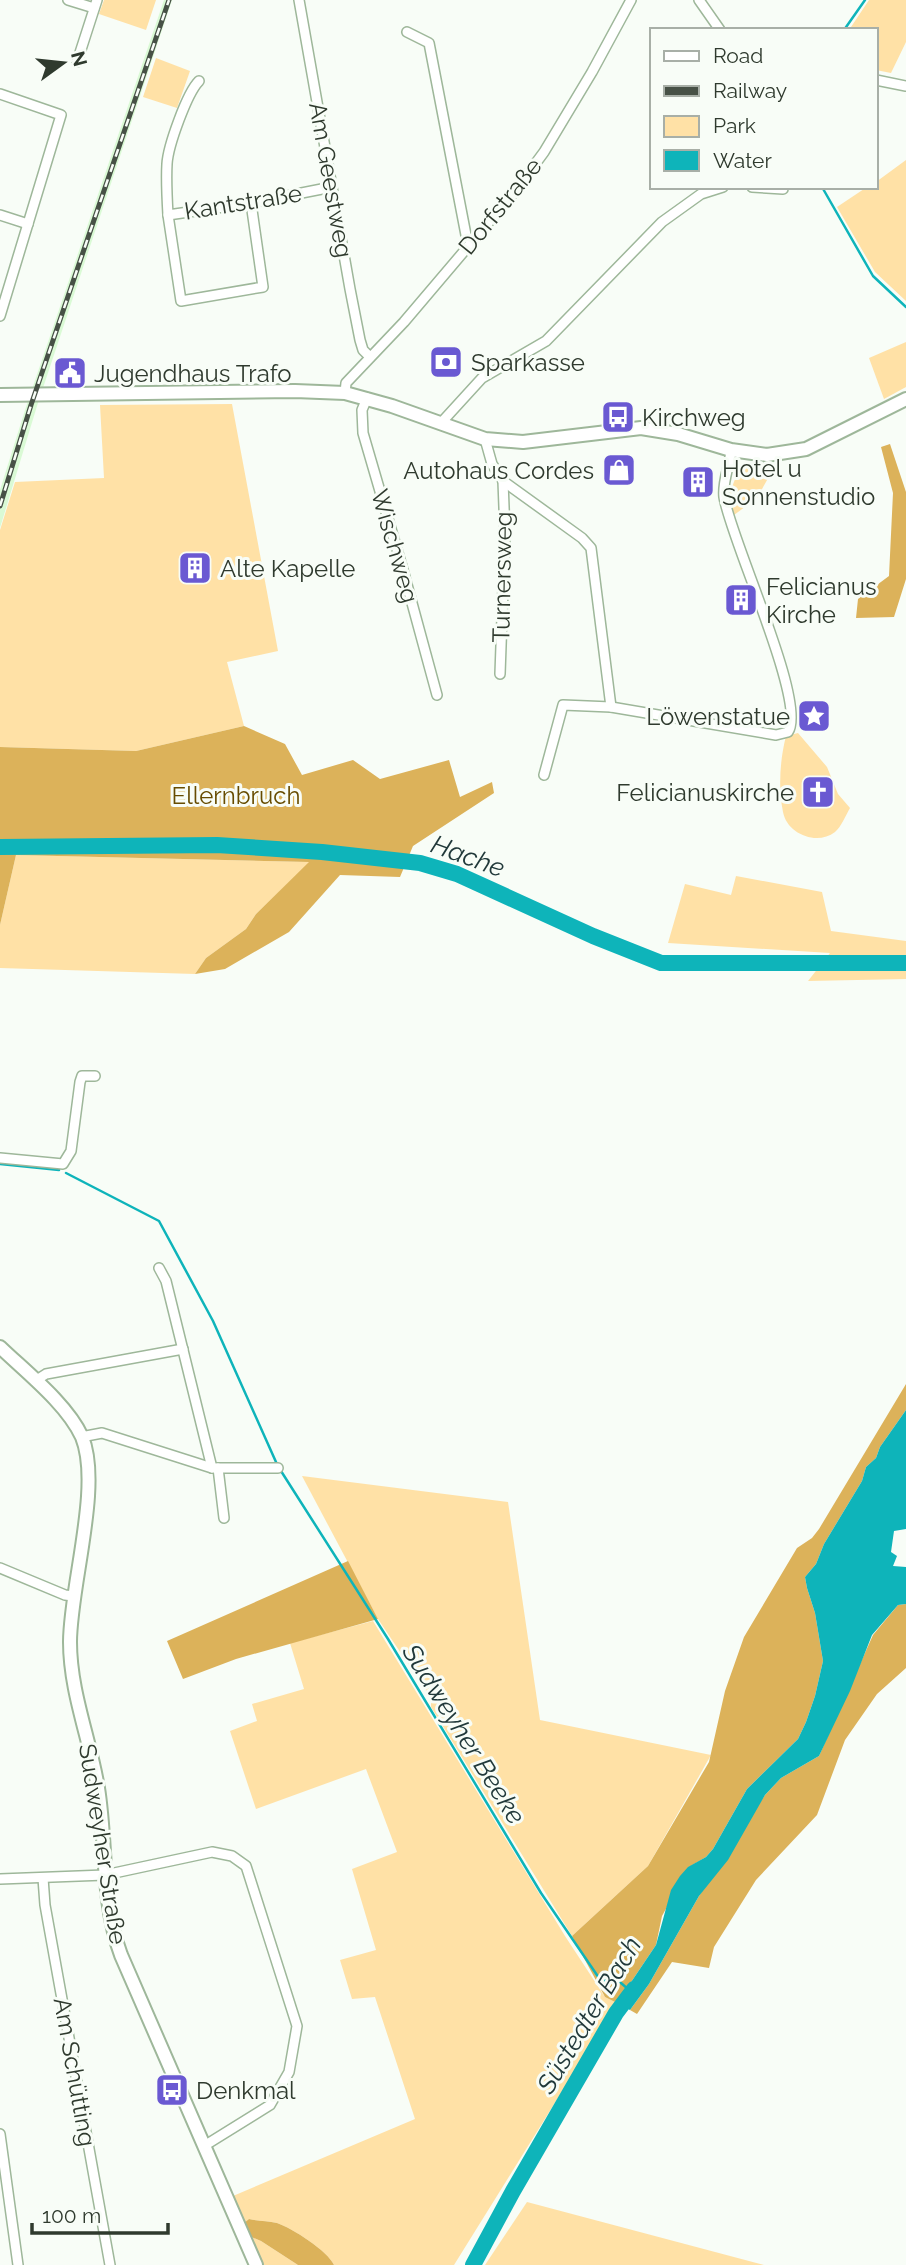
<svg xmlns="http://www.w3.org/2000/svg" width="906" height="2265" font-family="Raleway,sans-serif">
	<rect width="100%" height="100%" fill="#f8fdf7"/>
	<polygon fill="#dafad5" points="164,0 172,0 37,406 0,528 0,490 26,407"/>
	<g fill="#ffe1a6">
		<polygon points="104,0 156,0 146,30 99,14"/>
		<polygon points="869,0 906,0 906,42 891,73 876,70 876,30 849,30"/>
		<polygon points="156,58 190,71 177,108 143,97"/>
		<polygon points="906,160 906,301 875,272 837,207 867,187 876,187 876,182"/>
		<polygon points="906,342 906,387 884,399 869,358"/>
		<polygon points="232,404 278,651 227,662 244,726 136,751 0,747 0,530 15,482 104,478 100,405"/>
		<polygon points="741,463 764,464 771,473 757,498 734,515 728,498"/>
		<path d="M798,733L827,767L838,794L850,808C846,815 841,827 835,832C817,846 787,834 783,812C778,787 780,760 786,736Z"/>
		<polygon points="16,855 310,862 256,914 246,929 206,958 195,974 0,968 0,925"/>
		<polygon points="736,876 822,892 831,931 906,941 906,979 808,981 830,953 668,943 685,884 731,895"/>
		<polygon points="302,1476 508,1502 540,1720 711,1755 648,1866 572,1936 431,1707 431,1698 378,1619"/>
		<path d="M373,1621L565,1936L605,1997L617,2003L454,2265H334C328,2251 292,2228 277,2223C269,2221 258,2221 249,2219L244,2223L233,2196L415,2119L375,1997L352,1999L340,1960L376,1950L352,1869L397,1852L366,1769L256,1809L230,1731L257,1721L252,1704L304,1689L290,1643Z"/>
		<polygon points="527,2202 764,2265 485,2265"/>
		<polygon points="249,2236 261,2241 298,2265 264,2265"/>
	</g>
	<g fill="#dcb25a">
		<polygon points="890,444 906,492 906,579 894,617 856,618 858,599 889,576 893,493 881,447"/>
		<polygon points="244,726 285,744 302,775 353,760 380,779 449,760 460,797 492,782 494,793 413,846 400,877 340,875 289,932 225,969 195,974 206,958 246,929 256,914 309,862 16,855 0,925 0,747 136,751"/>
		<polygon points="906,1384 906,1410 880,1447 876,1458 866,1467 862,1481 824,1544 816,1564 805,1577 807,1588 815,1613 823,1661 815,1696 806,1722 798,1739 747,1789 713,1849 706,1857 689,1867 662,1916 656,1945 617,2003 605,1997 572,1936 648,1866 709,1762 725,1691 744,1637 797,1548 812,1538 819,1529"/>
		<polygon points="348,1561 378,1619 236,1659 183,1679 167,1641"/>
		<polygon points="906,1604 906,1668 877,1694 845,1740 817,1815 756,1880 714,1947 709,1968 672,1962 637,2014 630,2010 649,1984 699,1896 765,1795 781,1778 819,1756 873,1635 898,1605"/>
		<path d="M249,2219C258,2221 268,2221 277,2223C292,2228 328,2251 334,2265H298L261,2241L249,2236L244,2223Z"/>
	</g>
	<polygon fill="#0eb4ba" points="906,1410 906,1529 894,1531 891,1552 897,1556 893,1566 906,1567 906,1604 898,1605 872,1635 850,1691 819,1756 781,1778 765,1795 728,1860 699,1896 649,1984 630,2010 617,2003 656,1945 671,1890 680,1876 688,1867 706,1857 713,1849 747,1789 798,1739 806,1722 815,1696 823,1661 815,1613 807,1588 805,1577 816,1564 824,1544 862,1481 866,1467 876,1458 880,1447"/>
	<g fill="none" stroke-linecap="round" stroke-linejoin="round">
		<g stroke="#0eb4ba" stroke-width="2.5">
			<polyline points="844,30 865,0"/>
			<polyline points="822,187 873,276 906,307"/>
			<polyline points="0,1164 59,1170"/>
			<polyline points="66,1173 159,1221 213,1321 276,1462"/>
			<polyline points="281,1471 388,1639 541,1893 599,1978 606,1981 614,1977 628,1989"/>
		</g>
		<g stroke="#0eb4ba" stroke-width="16">
			<polyline points="0,847 217,845 322,852 420,863 457,874 593,936 661,963 906,963"/>
			<polyline points="473,2265 513,2191 616,2013 634,1989"/>
		</g>
		<defs>
			<g id="street">
				<polyline points="68,0 94,8"/>
				<polyline points="299,0 350,289 360,340 363,350 370,357"/>
				<polyline points="699,0 720,30"/>
				<polyline points="407,32 429,43 466,235 471,242"/>
				<polyline points="77,62 97,0"/>
				<polyline points="876,80 906,86"/>
				<path d="M199,81C187,93 168,146 167,164C166,181 167,198 168,215L251,203L332,187"/>
				<polyline points="0,94 61,115 0,316"/>
				<polyline points="752,187 783,189 783,187"/>
				<polyline points="0,215 28,224"/>
				<polyline points="168,215 181,301 263,287 251,203"/>
				<polyline points="345,393 346,383 404,322 516,190 544,152 592,72 631,0"/>
				<polyline points="367,398 362,410 363,433 403,570 437,695"/>
				<polyline points="440,424 482,378 546,341 662,222 701,194 723,187"/>
				<polyline points="485,439 492,464 503,481 582,538 591,548 611,707"/>
				<polyline points="500,674 505,533 503,481"/>
				<path d="M544,775L563,705L611,707L776,735L788,732C808,704 730,538 724,497C722,482 730,465 731,450"/>
				<polyline points="0,1158 63,1164 71,1151 80,1082 82,1076 95,1076"/>
				<polyline points="159,1268 166,1281 212,1468"/>
				<polyline points="35,1381 46,1374 183,1349"/>
				<polyline points="81,1437 102,1433 212,1468 278,1468"/>
				<polyline points="218,1468 224,1518"/>
				<polyline points="0,1568 65,1595 73,1596"/>
				<polyline points="43,1878 45,1905 110,2265"/>
				<polyline points="0,1879 105,1875 212,1852 232,1856 246,1866 297,2026 289,2072 270,2105 204,2146"/>
				<polyline points="0,2134 18,2265"/>
			</g>
			<g id="secondary">
				<polyline points="0,395 295,391 345,393 392,406 485,439 523,442 641,428 678,434 731,450 767,455 806,449 906,399"/>
				<path d="M0,1347C26,1372 67,1404 82,1437C102,1486 70,1586 70,1642C70,1692 90,1739 98,1788C107,1844 101,1901 121,1955L256,2265"/>
			</g>
		</defs>
		<use href="#street" stroke="#9eb79a" stroke-width="12"/>
		<use href="#secondary" stroke="#9eb79a" stroke-width="16"/>
		<use href="#street" stroke="#fff" stroke-width="9"/>
		<use href="#secondary" stroke="#fff" stroke-width="12"/>
		<defs>
			<polyline id="rail" points="0,506 31,405 169,0"/>
		</defs>
		<use href="#rail" stroke="#475146" stroke-width="5"/>
		<use href="#rail" stroke="#f8fdf7" stroke-width="2.5" stroke-dasharray="8" stroke-linecap="butt"/>
	</g>
	<defs>
		<symbol id="bank-square" viewBox="-11 -11 22 22"><rect x="-9" y="-9" width="18" height="18" rx="4" fill="#6a59d2" stroke="#f8fdf7"/><path d="M-6-4H6V4H-6ZM0-2.3a2.3 2.3 0 1 0 0 4.6a2.3 2.3 0 1 0 0-4.6Z" fill="#fff"/></symbol>
		<symbol id="civic-square" viewBox="-11 -11 22 22"><rect x="-9" y="-9" width="18" height="18" rx="4" fill="#6a59d2" stroke="#f8fdf7"/><path d="M-.6-6.5H3V-4.5H.6V-3L4-1V1h2V6H-6V1h2V-1L-.6-3ZM-1.2 2.5V6h2.4V2.5Z" fill="#fff"/></symbol>
		<symbol id="bus-square" viewBox="-11 -11 22 22"><rect x="-9" y="-9" width="18" height="18" rx="4" fill="#6a59d2" stroke="#f8fdf7"/><path d="M-5-6H5V4H4V6H2V4H-2V6H-4V4H-5ZM-3.5-4V0h7V-4ZM-3.5 1.2v1.5H-2V1.2ZM2 1.2v1.5H3.5V1.2Z" fill="#fff"/></symbol>
		<symbol id="shop-square" viewBox="-11 -11 22 22"><rect x="-9" y="-9" width="18" height="18" rx="4" fill="#6a59d2" stroke="#f8fdf7"/><path d="M-5-2.5h2.3a2.7 3.5 0 0 1 5.4 0H5L5.5 6h-11ZM-1.5-2.5h3a1.5 2.3 0 0 0-3 0Z" fill="#fff"/></symbol>
		<symbol id="building-square" viewBox="-11 -11 22 22"><rect x="-9" y="-9" width="18" height="18" rx="4" fill="#6a59d2" stroke="#f8fdf7"/><path d="M-4-6H4V6H1V3H-1V6H-4ZM-2.5-4.3h1.7v1.8h-1.7ZM.8-4.3h1.7v1.8H.8ZM-2.5-1h1.7V.8h-1.7ZM.8-1h1.7V.8H.8Z" fill="#fff"/></symbol>
		<symbol id="sight-square" viewBox="-11 -11 22 22"><rect x="-9" y="-9" width="18" height="18" rx="4" fill="#6a59d2" stroke="#f8fdf7"/><path d="M0-6L1.8-2.2L6-1.7L2.9 1.2L3.7 5.4L0 3.3L-3.7 5.4L-2.9 1.2L-6-1.7L-1.8-2.2Z" fill="#fff"/></symbol>
		<symbol id="church-square" viewBox="-11 -11 22 22"><rect x="-9" y="-9" width="18" height="18" rx="4" fill="#6a59d2" stroke="#f8fdf7"/><path d="M-1.2-6h2.4v3.5h3.3v2.4h-3.3V6h-2.4V-.1h-3.3v-2.4h3.3Z" fill="#fff"/></symbol>
	</defs>
	<g fill-rule="evenodd">
		<use href="#bank-square" x="427" y="343" width="38" height="38"/>
		<use href="#civic-square" x="51" y="354" width="38" height="38"/>
		<use href="#bus-square" x="599" y="398" width="38" height="38"/>
		<use href="#shop-square" x="600" y="451" width="38" height="38"/>
		<use href="#building-square" x="679" y="463" width="38" height="38"/>
		<use href="#building-square" x="176" y="549" width="38" height="38"/>
		<use href="#building-square" x="722" y="581" width="38" height="38"/>
		<use href="#sight-square" x="795" y="697" width="38" height="38"/>
		<use href="#church-square" x="799" y="773" width="38" height="38"/>
		<use href="#bus-square" x="153" y="2071" width="38" height="38"/>
	</g>
	<g text-anchor="middle" dominant-baseline="central" stroke-width="6" stroke-linejoin="round" paint-order="stroke">
		<g font-size="24" fill="#2f3a2e" stroke="#f8fdf7">
			<text transform="translate(331 180) rotate(80)">Am Geestweg</text>
			<text transform="translate(243 202) rotate(-9)">Kantstraße</text>
			<text transform="translate(500 206) rotate(-51)">Dorfstraße</text>
			<text transform="translate(395 546) rotate(74)">Wischweg</text>
			<text transform="translate(502 577) rotate(-89)">Turnersweg</text>
			<text transform="translate(103 1844) rotate(81)">Sudweyher Straße</text>
			<text transform="translate(75 2072) rotate(80)">Am Schütting</text>
		</g>
		<g font-size="24" fill="#2f3a2e" stroke="#f8fdf7" text-anchor="start">
			<text x="471" y="362">Sparkasse</text>
			<text x="94" y="373">Jugendhaus Trafo</text>
			<text x="642" y="417">Kirchweg</text>
			<text x="722" y="468">Hotel u<tspan x="722" dy="28">Sonnenstudio</tspan></text>
			<text x="594" y="470" text-anchor="end">Autohaus Cordes</text>
			<text x="220" y="568">Alte Kapelle</text>
			<text x="766" y="586">Felicianus<tspan x="766" dy="28">Kirche</tspan></text>
			<text x="790" y="716" text-anchor="end">Löwenstatue</text>
			<text x="794" y="792" text-anchor="end">Felicianuskirche</text>
			<text x="196" y="2090">Denkmal</text>
		</g>
		<g font-size="24" fill="#674c01" stroke="#f8fdf7">
			<text x="236" y="795">Ellernbruch</text>
		</g>
		<g font-size="26" font-style="italic" fill="#21393a" stroke="#f8fdf7">
			<text transform="translate(468 856) rotate(20)">Hache</text>
			<text transform="translate(464 1734) rotate(58)">Sudweyher Beeke</text>
			<text transform="translate(589 2015) rotate(-59)">Süstedter Bach</text>
		</g>
	</g>
	<rect x="650" y="28" width="228" height="161" fill="#f8fdf7" stroke="#a8afa7" stroke-width="2"/>
	<rect x="664" y="51" width="35" height="10" fill="#ffffff" stroke="#a8afa7" stroke-width="2"/>
	<text x="713" y="63" font-size="21" fill="#2f3a2e">Road</text>
	<rect x="664" y="86" width="35" height="10" fill="#475146" stroke="#a8afa7" stroke-width="2"/>
	<text x="713" y="98" font-size="21" fill="#2f3a2e">Railway</text>
	<rect x="664" y="116" width="35" height="21" fill="#ffe1a6" stroke="#a8afa7" stroke-width="2"/>
	<text x="713" y="133" font-size="21" fill="#2f3a2e">Park</text>
	<rect x="664" y="150" width="35" height="21" fill="#0eb4ba" stroke="#a8afa7" stroke-width="2"/>
	<text x="713" y="168" font-size="21" fill="#2f3a2e">Water</text>
	<g transform="translate(63 63) rotate(75)" stroke="#f8fdf7" stroke-width="5" paint-order="stroke">
	<path d="M0-5L12 26L0 18L-12 26Z" fill="#2f3a2e"/>
	<text y="-10" font-size="19" font-weight="bold" text-anchor="middle" fill="#2f3a2e">N</text>
	</g>
	<path d="M32 2223v10h136v-10" fill="none" stroke="#2f3a2e" stroke-width="3.5"/>
	<text x="42" y="2223" font-size="21" fill="#2f3a2e" stroke="#f8fdf7" stroke-width="5" paint-order="stroke">100 m</text>
</svg>
